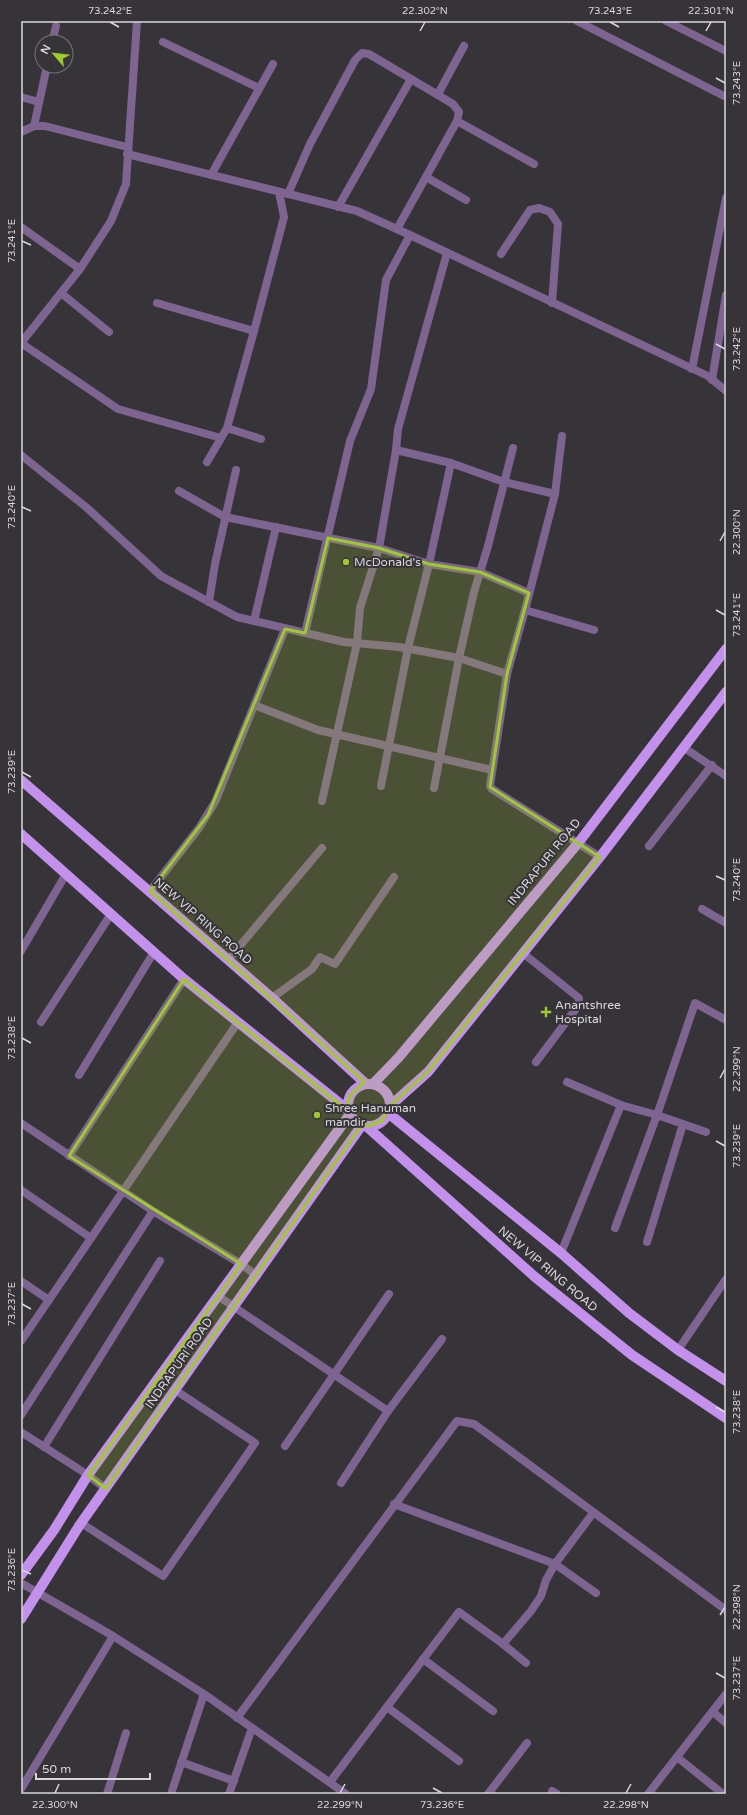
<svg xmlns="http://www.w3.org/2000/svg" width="747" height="1815" font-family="'Varela Round',sans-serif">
	<rect width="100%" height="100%" fill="#363438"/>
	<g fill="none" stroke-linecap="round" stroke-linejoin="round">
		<polyline stroke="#7d6491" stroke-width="8" points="501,254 530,210 539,208 550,212 558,224 552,303"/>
		<g stroke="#7d6491" stroke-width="8">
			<polyline points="577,21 726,97"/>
			<polyline points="666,21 726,51"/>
			<polyline points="52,42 56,26"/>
			<polyline points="163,42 259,88"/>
			<polyline points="438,94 464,46"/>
			<polyline points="21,97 39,102"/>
			<polyline points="34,126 47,66"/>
			<polyline points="21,132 34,126 45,126 127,147"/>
			<polyline points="127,154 357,211 410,235 708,376 726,391"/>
			<polyline points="211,175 273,64"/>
			<polyline points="426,177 466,200"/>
			<polyline points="288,194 310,144 355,60 362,53 369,54 453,104 459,112 457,121"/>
			<polyline points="338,207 411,79"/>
			<polyline points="21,227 80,269"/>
			<polyline points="397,229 457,121 534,164"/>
			<polyline points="61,293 109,332"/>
			<polyline points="157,303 254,331"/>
			<polyline points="21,343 80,269 111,221 126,184 137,21"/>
			<polyline points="21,343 118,409 221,438"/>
			<polyline points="692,369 726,198"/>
			<polyline points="712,380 726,295"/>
			<polyline points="227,428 261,439"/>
			<polyline points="396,450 398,429 447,253"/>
			<polyline points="21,455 86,507 161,576 237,617 344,642 399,647 459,658 507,674 525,610 594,630"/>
			<polyline points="207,462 227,428 254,331 284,217 279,192"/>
			<polyline points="451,463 429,564 379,548 396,450 451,463 504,482 555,494"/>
			<polyline points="179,491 225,517 379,548 360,608 357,643 322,801"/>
			<polyline points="209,602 215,564 236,470"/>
			<polyline points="525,610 555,494 562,436"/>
			<polyline points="254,621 276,527"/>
			<polyline points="305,633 350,441 371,389 386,280 410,235"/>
			<polyline points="507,674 490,786 492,789 600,857"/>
			<polyline points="254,705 318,730 492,770"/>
			<polyline points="683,747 726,776"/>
			<polyline points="381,786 408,648 429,564 480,572 529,593"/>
			<polyline points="434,788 459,658 474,592 488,546 513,448"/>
			<polyline points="649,846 712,765"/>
			<polyline points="150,891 199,828 215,802 285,629"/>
			<polyline points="702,909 726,923"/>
			<polyline points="21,951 66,874"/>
			<polyline points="524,954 579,998 578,1006 536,1062"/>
			<polyline points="228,960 322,848"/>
			<polyline points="272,998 312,969 320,957 335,964 394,877"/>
			<polyline points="41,1022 111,914"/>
			<polyline points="79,1075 154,952"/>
			<polyline points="567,1082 621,1105"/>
			<polyline points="21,1123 153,1211 241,1264 257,1276"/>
			<polyline points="69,1156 184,979"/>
			<polyline points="21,1190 91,1238"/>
			<polyline points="615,1228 657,1115 706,1132"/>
			<polyline points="647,1242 683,1124"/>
			<polyline points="561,1253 621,1105 657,1115 695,1003 726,1020"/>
			<polyline points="21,1281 49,1300"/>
			<polyline points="218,1296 388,1411 341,1483"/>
			<polyline points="21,1341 238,1022"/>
			<polyline points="678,1350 726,1279"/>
			<polyline points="388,1411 442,1339"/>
			<polyline points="21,1415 153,1211"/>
			<polyline points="21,1432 88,1475 106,1489"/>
			<polyline points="285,1446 389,1294"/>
			<polyline points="44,1447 160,1261"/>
			<polyline points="394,1504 555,1564 596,1593"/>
			<polyline points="81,1523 163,1576 255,1443 175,1390"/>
			<polyline points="21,1583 113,1636 204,1694 346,1794"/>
			<polyline points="503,1644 526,1663"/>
			<polyline points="423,1659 493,1711"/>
			<polyline points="387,1707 459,1761"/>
			<polyline points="713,1712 726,1723"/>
			<polyline points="237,1718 457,1421 474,1424 726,1610"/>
			<polyline points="677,1757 723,1794"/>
			<polyline points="181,1762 234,1781"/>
			<polyline points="330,1782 459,1612 503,1644 531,1611 541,1596 546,1580 555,1564 593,1513"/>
			<polyline points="21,1789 113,1636"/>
			<polyline points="552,1791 557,1794"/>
			<polyline points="107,1794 126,1733"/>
			<polyline points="171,1794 204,1694"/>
			<polyline points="229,1794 252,1728"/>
			<polyline points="488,1794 527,1743"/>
			<polyline points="648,1794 726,1694"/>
		</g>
		<g stroke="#c390ec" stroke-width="10">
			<polyline points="21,780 272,998 366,1084"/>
			<polyline points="21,834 184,979 348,1110"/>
			<circle cx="369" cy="1105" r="21"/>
			<polyline points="373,1084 399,1057 579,842 726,649"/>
			<polyline points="390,1106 428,1072 600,857 726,692"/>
			<polyline points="388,1113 561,1253 629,1313 678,1350 726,1381"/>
			<polyline points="365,1125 535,1277 632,1355 726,1418"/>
			<polyline points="21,1575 54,1530 88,1475 350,1114"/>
			<polyline points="21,1619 79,1526 362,1125"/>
		</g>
	</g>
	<path fill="#9eca2e" fill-opacity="0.2" stroke="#9eca2e" stroke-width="3" stroke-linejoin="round" d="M328,538L379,548L429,564L480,572L529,593L507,674L490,787L600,857L428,1072L390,1106L382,1121L369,1126L362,1125L106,1489L88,1475L241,1264L69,1156L184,979L346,1109L350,1095L364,1082L150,891L208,815L285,629L305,633Z"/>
	<path fill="none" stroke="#d9d7da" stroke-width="1.5" d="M110,22L119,27M610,22L619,27M420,31L425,22M706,31L711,22M716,78L725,83M22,241L31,245M716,344L725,349M22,507L31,511M720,541L725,532M716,610L725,615M22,772L31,777M716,876L725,880M22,1038L31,1043M720,1078L725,1069M716,1141L725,1146M22,1304L31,1309M716,1407L725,1412M22,1570L31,1574M720,1615L725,1607M716,1673L725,1678M433,1788L442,1793M55,1793L59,1784M340,1793L345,1784M626,1793L631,1784"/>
	<g fill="#9eca2e" stroke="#363438" stroke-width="1.5">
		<circle cx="346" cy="562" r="4"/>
		<path d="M544 1006h4v4h4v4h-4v4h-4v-4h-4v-4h4z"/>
		<circle cx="317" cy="1115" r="4"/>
	</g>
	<g text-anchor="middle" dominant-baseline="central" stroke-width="4" stroke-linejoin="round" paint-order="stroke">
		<g font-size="12" fill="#d9d7da" stroke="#363438" text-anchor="start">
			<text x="354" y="562">McDonald's</text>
			<text x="555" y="1005">Anantshree<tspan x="555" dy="14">Hospital</tspan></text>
			<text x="325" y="1108">Shree Hanuman<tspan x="325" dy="14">mandir</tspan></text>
		</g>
		<g font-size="12" fill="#d9d7da" stroke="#363438">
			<text transform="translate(544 862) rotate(-51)">INDRAPURI ROAD</text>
			<text transform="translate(203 921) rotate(41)">NEW VIP RING ROAD</text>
			<text transform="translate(548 1269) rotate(40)">NEW VIP RING ROAD</text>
			<text transform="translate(179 1363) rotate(-55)">INDRAPURI ROAD</text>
		</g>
	</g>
	<rect width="747" height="1815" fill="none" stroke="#363438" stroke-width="44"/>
	<g transform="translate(54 54) rotate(298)"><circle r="19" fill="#363438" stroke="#777579"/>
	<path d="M0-3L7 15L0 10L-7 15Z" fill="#9eca2e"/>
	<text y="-6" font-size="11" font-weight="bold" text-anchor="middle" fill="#d9d7da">N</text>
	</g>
	<path d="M36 1773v6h114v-6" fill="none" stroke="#d9d7da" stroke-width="2"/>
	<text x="42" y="1773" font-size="12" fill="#d9d7da" stroke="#363438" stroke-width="3" paint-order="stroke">50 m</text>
	<rect x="22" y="22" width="703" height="1771" fill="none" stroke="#d9d7da" stroke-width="1.5"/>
	<g font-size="10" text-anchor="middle" fill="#d9d7da">
		<text x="110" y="14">73.242°E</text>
		<text x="425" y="14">22.302°N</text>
		<text x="610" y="14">73.243°E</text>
		<text x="711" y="14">22.301°N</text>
		<text transform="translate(736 83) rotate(-90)" y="4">73.243°E</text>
		<text transform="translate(11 241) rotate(-90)" y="4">73.241°E</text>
		<text transform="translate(736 349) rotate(-90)" y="4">73.242°E</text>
		<text transform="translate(11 507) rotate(-90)" y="4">73.240°E</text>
		<text transform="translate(736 532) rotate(-90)" y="4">22.300°N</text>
		<text transform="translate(736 615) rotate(-90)" y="4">73.241°E</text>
		<text transform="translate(11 772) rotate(-90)" y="4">73.239°E</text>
		<text transform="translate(736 880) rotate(-90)" y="4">73.240°E</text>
		<text transform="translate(11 1038) rotate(-90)" y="4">73.238°E</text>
		<text transform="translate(736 1069) rotate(-90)" y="4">22.299°N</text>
		<text transform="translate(736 1146) rotate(-90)" y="4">73.239°E</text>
		<text transform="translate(11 1304) rotate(-90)" y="4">73.237°E</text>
		<text transform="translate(736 1412) rotate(-90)" y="4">73.238°E</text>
		<text transform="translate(11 1570) rotate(-90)" y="4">73.236°E</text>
		<text transform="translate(736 1607) rotate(-90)" y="4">22.298°N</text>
		<text transform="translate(736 1678) rotate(-90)" y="4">73.237°E</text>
		<text x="55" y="1808">22.300°N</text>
		<text x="340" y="1808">22.299°N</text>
		<text x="442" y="1808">73.236°E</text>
		<text x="626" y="1808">22.298°N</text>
	</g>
</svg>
